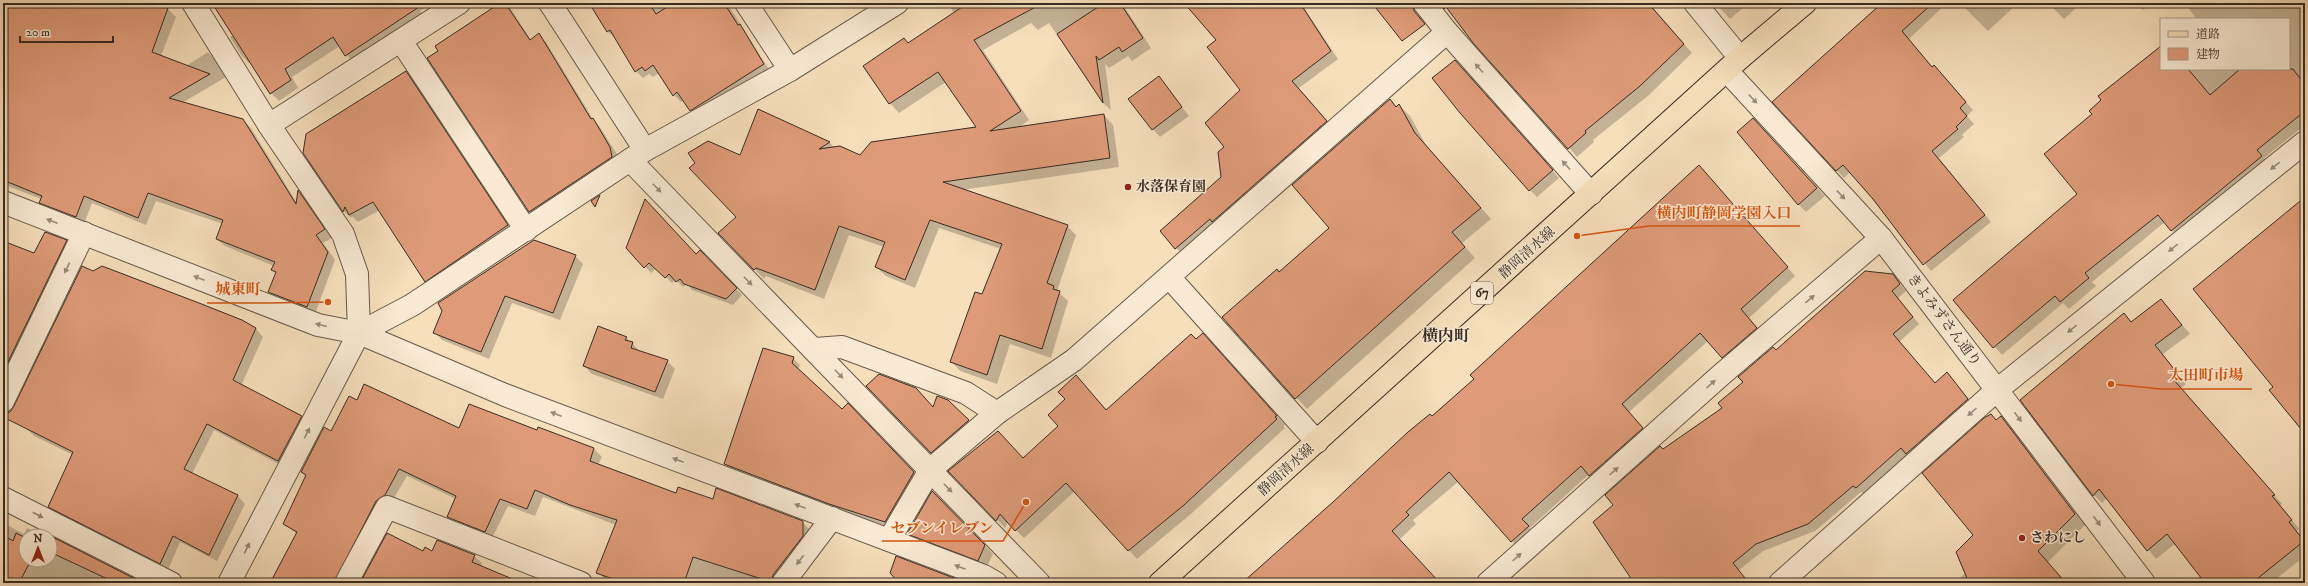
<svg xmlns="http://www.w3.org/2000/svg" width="2308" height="586" font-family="'IM FELL DW Pica','Noto Serif JP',serif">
	<rect width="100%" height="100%" fill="#f7dfbc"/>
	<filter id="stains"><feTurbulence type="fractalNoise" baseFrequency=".005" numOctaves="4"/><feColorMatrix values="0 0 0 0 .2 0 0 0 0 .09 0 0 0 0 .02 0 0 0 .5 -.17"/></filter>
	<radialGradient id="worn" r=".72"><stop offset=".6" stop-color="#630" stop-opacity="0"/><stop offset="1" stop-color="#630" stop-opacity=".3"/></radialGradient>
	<g fill="#0003">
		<polygon points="3,3 153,3 168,9 176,17 161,56 186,66 208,52 215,59 226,77 182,103 243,120 251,128 297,203 299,192 332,238 323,243 335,260 315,314 277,300 269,292 276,274 272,270 274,266 225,246 217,239 223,224 156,201 146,225 92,203 84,224 48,210 40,202 41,199 3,184"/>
		<polygon points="213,3 432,3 420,11 423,17 353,63 340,46 292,77 298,88 279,101 271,93 252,62 249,63 241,55 230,37 233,35"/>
		<polygon points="501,3 505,3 511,9 531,40 538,35 546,42 593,119 600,127 618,156 537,218 530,211 440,51"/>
		<polygon points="589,3 727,3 770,71 698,118 684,100 681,102 674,95 659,73 653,77 649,74 643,78 636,71 616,38 608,32"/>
		<polygon points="846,3 854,3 849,6"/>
		<polygon points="955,3 1122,3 1151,48 1132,61 1128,56 1109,68 1105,64 1111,110 1103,103 1049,23 1038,30 1031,23 983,50 1029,120 1018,128 1104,115 1113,125 1119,167 962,190 1067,226 1076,235 1057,291 1068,301 1051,358 1010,344 997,384 960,371 951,361 982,295 1001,249 939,228 915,288 886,276 876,267 884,247 849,235 824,299 766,276 764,279 720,233 737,217 741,156 759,110 830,143 835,148 861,157 977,128 946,82 899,113 890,103 904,39 909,44 954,14 950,6"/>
		<polygon points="1185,3 1301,3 1338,59 1299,88 1334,129 1183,255 1176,248 1222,178 1226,148 1241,90 1217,41"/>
		<polygon points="1444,3 1649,3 1692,53 1649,95 1593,140 1594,142 1577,157"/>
		<polygon points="1715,3 1749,3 1730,19"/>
		<polygon points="1885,3 1947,3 1909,39 1932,68 1941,73 1973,110 1967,116 1974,124 1962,135 1964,137 1939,158 1991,222 1931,271 1850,172 1844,178 1774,102"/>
		<polygon points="1960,3 2018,3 1988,31"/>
		<polygon points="2048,3 2081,3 2064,19"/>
		<polygon points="2137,3 2152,3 2143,10"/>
		<polygon points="2192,3 2305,3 2305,125 2264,158 2269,164 2179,238 2165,222 2092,282 2096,286 2069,309 2063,303 2002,355 1955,301 2078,194 2093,114 2161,47 2161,69 2289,69 2289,19 2196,19 2188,7"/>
		<polygon points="1462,68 1559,178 1537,197 1530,190"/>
		<polygon points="406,72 413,80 514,233 433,288 426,281 380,210 358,222 352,216 351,218 344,211 304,153"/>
		<polygon points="1159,78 1189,116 1160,137 1153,129"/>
		<polygon points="1390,100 1397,107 1399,105 1410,116 1426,145 1491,219 1462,243 1475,258 1307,409 1223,317 1279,273 1331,228"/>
		<polygon points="1761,127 1825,196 1806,212 1798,204"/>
		<polygon points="1699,166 1795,276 1749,318 1764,336 1731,365 1708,341 1629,412 1651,436 1598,483 1589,474 1530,528 1536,535 1520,550 1459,481 1413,520 1416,524 1399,540 1438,583 1246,583 1475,379"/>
		<polygon points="66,241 74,249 3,397 3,242 34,254"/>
		<polygon points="628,248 696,255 700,252 742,295 733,305 692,290 687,284 683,287 676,280 672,283 656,268 651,273"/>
		<polygon points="575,256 583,264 560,320 512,303 489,359 442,340 435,332"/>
		<polygon points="93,273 241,321 256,329 263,337 241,386 301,416 309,424 286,468 214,430 192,474 238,496 245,504 217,561 180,542 168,570 56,514 49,506 73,455 34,436 26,428"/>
		<polygon points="1892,275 1906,291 1898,298 1919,324 1899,342 1935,384 1947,374 1975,406 1864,494 1861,492 1815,531 1763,551 1739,570 1749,583 1632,583 1634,581 1615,505 1663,450 1723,408 1744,382 1776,351"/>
		<polygon points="2161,300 2190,334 2163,354 2186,384 2181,388 2282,504 2280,505 2299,529 2297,531 2305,541 2305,556 2271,583 2206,583 2175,544 2156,559 2107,498 2102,503 2094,495 2124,314 2132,323"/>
		<polygon points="626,338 640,351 667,361 675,369 663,399 592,374 584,366"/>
		<polygon points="1196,340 1211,343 1285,425 1283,426 1285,428 1192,513 1137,559 1075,491 1024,538 1008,522 1005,528 950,471 1023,459 1060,426 1066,399 1076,376 1107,410"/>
		<polygon points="793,358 800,365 798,370 842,410 848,405 920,479 892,528 837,510 732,471 725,464"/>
		<polygon points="867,386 933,408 947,400 974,427 937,458"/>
		<polygon points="357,401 460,430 538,431 539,429 594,449 602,457 598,465 677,494 802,522 810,530 781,583 613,583 605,580 598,572 616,525 543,497 535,516 508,506 492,538 456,524 448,517 456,499 407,476 344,583 272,583 297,534 284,524 306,477 302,472"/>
		<polygon points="2001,417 2011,428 2085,525 2048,562 2066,583 1955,583 1966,572 1997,421"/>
		<polygon points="933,492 993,554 986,568 916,541 908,533"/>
		<polygon points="3,523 24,534 27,528 48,536 26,536 26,560 50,560 50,537 141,583 34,583 21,576 18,583 3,583"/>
		<polygon points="424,552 474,556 482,563 481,566 521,583 361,583"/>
		<polygon points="803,578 808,583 799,583"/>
	</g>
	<g fill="#df9b79" stroke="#372c23">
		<polygon points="3,3 155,3 168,8 152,52 210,74 169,98 243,119 296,204 298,190 325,229 316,235 328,252 307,307 268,292 276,272 271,270 275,262 216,239 223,220 148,193 138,218 84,196 76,217 39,203 42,196 3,180"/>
		<polygon points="212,3 425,3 345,56 333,37 285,69 291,80 270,94"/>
		<polygon points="500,3 505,3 530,40 539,33 591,119 593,118 610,147 612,157 529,212 427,58 438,51 435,46"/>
		<polygon points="589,3 649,3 656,14 673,3 724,3 738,25 740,24 764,64 690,111 677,92 673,96 653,65 645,71 642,67 635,72 610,30 607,32"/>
		<polygon points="968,3 1043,3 974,40 1021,111 990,131 1104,114 1110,158 943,182 1068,225 1047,283 1054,286 1053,289 1060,291 1042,349 1000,335 987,375 950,362 975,292 982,294 1002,244 930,220 905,280 875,267 885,242 839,226 815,290 756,268 754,270 718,233 736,217 689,168 695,163 688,153 708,141 740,155 758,109 830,142 819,149 840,146 860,155 871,142 976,127 938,72 889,104 863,66 904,38 908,43"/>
		<polygon points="1104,3 1120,3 1143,38 1122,52 1119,47 1099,60 1096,56 1103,103 1057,34"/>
		<polygon points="1184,3 1300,3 1331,51 1292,81 1327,121 1212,222 1210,219 1175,249 1160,231 1221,177 1218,152 1224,147 1205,123 1240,90 1207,47 1216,40"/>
		<polygon points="1372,3 1412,3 1414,11 1425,24 1402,41"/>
		<polygon points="1440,3 1648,3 1684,44 1640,86 1585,131 1586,133 1568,149 1474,44 1446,7 1444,9"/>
		<polygon points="1882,3 1933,3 1902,31 1932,67 1934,65 1966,102 1960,108 1967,116 1956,127 1958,129 1932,151 1985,215 1923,265 1873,199 1843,165 1836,171 1772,102"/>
		<polygon points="2161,46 2161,69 2188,69 2210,95 2240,69 2293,69 2305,85 2305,111 2257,150 2262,156 2171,231 2158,215 2085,273 2089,278 2060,302 2055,296 1993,348 1953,300 2077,194 2044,154 2092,114 2089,111 2101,100 2098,96"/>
		<polygon points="1455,60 1553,170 1529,191 1460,113 1432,78"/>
		<polygon points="406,71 508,225 425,282 373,202 349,215 345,207 343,212 303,153 306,134"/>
		<polygon points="1159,76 1182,107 1152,130 1128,99"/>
		<polygon points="1390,99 1396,107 1399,104 1415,133 1481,208 1452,232 1465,247 1295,399 1222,317 1277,269 1279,272 1329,228 1292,185"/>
		<polygon points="1753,118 1817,188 1798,205 1737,132"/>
		<polygon points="1699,165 1788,267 1741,309 1757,328 1722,358 1700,333 1622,404 1643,428 1589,476 1581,466 1522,519 1529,526 1511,542 1449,472 1406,512 1409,515 1392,531 1440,583 1242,583 1333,502 1408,432 1430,414 1432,416 1474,379 1470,375"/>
		<polygon points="600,195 595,207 591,201"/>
		<polygon points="2305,197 2305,434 2269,390 2273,387 2193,289"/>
		<polygon points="645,199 696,254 700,250 737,288 726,299 684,284 680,279 676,282 669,274 665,278 649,263 644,268 626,248"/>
		<polygon points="45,232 67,240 3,372 3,241 34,253"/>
		<polygon points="534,240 576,255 553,313 505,296 481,352 433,333 442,311 438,303"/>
		<polygon points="82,266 93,271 102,266 199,303 242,320 256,328 233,380 302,416 278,461 207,424 184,469 238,495 209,555 173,536 160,564 48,507 73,452 3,417 3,413 10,412 14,406"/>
		<polygon points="1865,271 1893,274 1900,284 1892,291 1913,317 1893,334 1935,383 1947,372 1968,399 1906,454 1901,448 1856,488 1853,486 1808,524 1756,544 1733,563 1749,583 1634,583 1593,522 1613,505 1605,495 1660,446 1663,449 1722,408 1718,403 1743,382 1738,377 1773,347 1776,350"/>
		<polygon points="2161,299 2182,325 2155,345 2178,374 2173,379 2275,495 2272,496 2292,520 2289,522 2304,541 2252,583 2205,583 2167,534 2147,551 2099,489 2093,496 2020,400 2124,313 2131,322"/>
		<polygon points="598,326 627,337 625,340 633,342 631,348 668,360 655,392 583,366"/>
		<polygon points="1203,333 1277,416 1275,417 1277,419 1184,505 1128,551 1066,483 1015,531 1000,514 996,521 948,471 998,431 1023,458 1058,426 1048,415 1065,399 1058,392 1076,375 1106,410 1191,334 1196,339"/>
		<polygon points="763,348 794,357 792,363 842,409 848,403 914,472 885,522 829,504 724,464"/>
		<polygon points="879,374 916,388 933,407 937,396 948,400 969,420 931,453 866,386"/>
		<polygon points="364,384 459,428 469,404 537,430 538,427 594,448 590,461 676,493 678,487 713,499 716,488 803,521 803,536 773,575 771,582 693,557 684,583 624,583 596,573 617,520 570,505 535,490 527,509 500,499 485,532 447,517 456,496 399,469 385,495 376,501 334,583 270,583 297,532 283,524 306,475 301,472 324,427 331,431 349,396 357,400"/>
		<polygon points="1991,414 1996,420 2001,416 2075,514 2038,551 2066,583 1969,583 1956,552 1973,535 1922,473 1984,418"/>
		<polygon points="932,491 985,545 978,561 907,534"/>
		<polygon points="37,529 143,583 116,583 50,552 50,536 34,536"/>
		<polygon points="16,533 26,538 26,560 31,560 19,583 3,583 3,535 13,541"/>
		<polygon points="387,533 423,551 425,547 432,551 437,540 475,555 472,562 522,583 360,583"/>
		<polygon points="896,556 967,583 899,583 890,573"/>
	</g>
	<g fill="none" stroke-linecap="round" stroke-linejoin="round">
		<defs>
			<g id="minor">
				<polyline points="193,3 269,125 343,234 357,274 359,333 229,583"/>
				<polyline points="550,3 645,150"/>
				<polyline points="746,3 790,70"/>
				<polyline points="1424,3 1447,32 1591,194"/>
				<polyline points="1695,3 1740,58"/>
				<polyline points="401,41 526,230"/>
				<polyline points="1727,71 1881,238 2144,583"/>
				<polyline points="269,125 459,3"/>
				<polyline points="630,160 1039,583"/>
				<polyline points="3,202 318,325 359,333 505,395 984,576 996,583"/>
				<polyline points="1169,277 1317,442"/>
				<polyline points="359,333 412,305 645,150 790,70 897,3"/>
				<polyline points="815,349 842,347 966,393 997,413"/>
				<polyline points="3,401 84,233"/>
				<polyline points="3,498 171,583"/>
				<polyline points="889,540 930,470 997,413 1074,360 1447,32"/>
				<polyline points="346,583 387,507 581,583"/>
				<polyline points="783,583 832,518"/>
				<polyline points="1488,583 1721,375 1881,238"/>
				<polyline points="1780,583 1997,390 2305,142"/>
			</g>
			<polyline id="major" points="1160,583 1740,58 1805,3"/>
		</defs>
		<use href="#minor" stroke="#675949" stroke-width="24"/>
		<use href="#major" stroke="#372c23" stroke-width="24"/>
		<use href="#minor" stroke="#faead3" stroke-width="22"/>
		<use href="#major" stroke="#f7dfbc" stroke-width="22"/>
	</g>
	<defs><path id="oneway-solid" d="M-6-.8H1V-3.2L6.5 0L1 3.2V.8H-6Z"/></defs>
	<g fill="#988b7b">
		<use href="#oneway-solid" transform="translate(1479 68) rotate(-132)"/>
		<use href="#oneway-solid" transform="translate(1753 99) rotate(47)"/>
		<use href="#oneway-solid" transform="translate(1566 165) rotate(-132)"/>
		<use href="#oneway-solid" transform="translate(2275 166) rotate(141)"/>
		<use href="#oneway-solid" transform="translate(657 188) rotate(46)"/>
		<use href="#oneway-solid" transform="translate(1841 195) rotate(47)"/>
		<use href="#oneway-solid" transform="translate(52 221) rotate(-159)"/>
		<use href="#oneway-solid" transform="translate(2173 248) rotate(141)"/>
		<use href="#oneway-solid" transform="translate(67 268) rotate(116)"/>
		<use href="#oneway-solid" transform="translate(199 278) rotate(-159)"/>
		<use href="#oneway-solid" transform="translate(748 281) rotate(46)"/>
		<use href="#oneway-solid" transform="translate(1810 299) rotate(-40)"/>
		<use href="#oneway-solid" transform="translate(321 325) rotate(-166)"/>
		<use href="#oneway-solid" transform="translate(2072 329) rotate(141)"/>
		<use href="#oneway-solid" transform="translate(839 374) rotate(46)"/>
		<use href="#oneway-solid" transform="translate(1711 384) rotate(-42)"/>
		<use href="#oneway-solid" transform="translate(1972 412) rotate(138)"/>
		<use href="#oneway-solid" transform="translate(556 414) rotate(-159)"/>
		<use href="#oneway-solid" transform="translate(2018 417) rotate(53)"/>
		<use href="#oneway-solid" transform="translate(307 433) rotate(-63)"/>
		<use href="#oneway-solid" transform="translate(678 460) rotate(-159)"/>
		<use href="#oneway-solid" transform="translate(1614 471) rotate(-42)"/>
		<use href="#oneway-solid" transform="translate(948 488) rotate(46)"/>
		<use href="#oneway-solid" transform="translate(800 506) rotate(-159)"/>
		<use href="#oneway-solid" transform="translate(38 515) rotate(27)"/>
		<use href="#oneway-solid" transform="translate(2097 521) rotate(53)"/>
		<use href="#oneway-solid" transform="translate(247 548) rotate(-63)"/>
		<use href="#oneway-solid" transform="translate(1517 557) rotate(-42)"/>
		<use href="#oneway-solid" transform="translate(800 560) rotate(127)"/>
		<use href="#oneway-solid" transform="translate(960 567) rotate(-159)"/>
	</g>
	<g fill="#8f2418" stroke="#faead3" stroke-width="1.5">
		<circle cx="1128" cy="187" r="4"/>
		<circle cx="2022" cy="538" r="4"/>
	</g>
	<g text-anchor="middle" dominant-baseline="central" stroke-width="3" stroke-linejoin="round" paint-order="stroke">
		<rect fill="#faead3" stroke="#726558" stroke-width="1" x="1471" y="282" width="22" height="22" rx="3"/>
		<g font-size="13" font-weight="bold" fill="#372c23">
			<text x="1482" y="293">67</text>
		</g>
		<g font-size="14" font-weight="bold" fill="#372c23" stroke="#faead3" text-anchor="start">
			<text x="1136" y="187">水落保育園</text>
			<text x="2030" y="538">さわにし</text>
		</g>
		<g font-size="14" fill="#372c23" stroke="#faead3">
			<text transform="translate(1527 253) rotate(-42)">静岡清水線</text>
			<text transform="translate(1944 320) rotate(53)">きよみずさん通り</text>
			<text transform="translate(1286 470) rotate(-42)">静岡清水線</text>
		</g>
		<g font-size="16" font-weight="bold" fill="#372c23" stroke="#faead3">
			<text x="1446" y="336">横内町</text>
		</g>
	</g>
	<path fill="none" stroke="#d6540e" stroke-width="1.5" d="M1577 236L1649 226H1800M328 302L268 303H207M2111 384L2161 389H2252M1026 502L1003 541H882"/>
	<g fill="#d6540e" stroke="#faead3" stroke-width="1.5">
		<circle cx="1577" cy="236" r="4"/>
		<circle cx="328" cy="302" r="4"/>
		<circle cx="2111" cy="384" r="4"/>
		<circle cx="1026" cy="502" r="4"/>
	</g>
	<g font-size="15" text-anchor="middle" font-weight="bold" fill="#d6540e" stroke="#faead3" stroke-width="3" stroke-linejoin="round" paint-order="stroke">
		<text x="1724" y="218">横内町静岡学園入口</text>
		<text x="238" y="294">城東町</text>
		<text x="2206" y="380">太田町市場</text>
		<text x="942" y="533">セブンイレブン</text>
	</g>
	<rect width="2308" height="586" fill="none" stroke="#f7dfbc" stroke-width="16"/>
	<rect x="4" y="4" width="2300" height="578" fill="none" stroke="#372c23" stroke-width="2"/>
	<rect x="8" y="8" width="2292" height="570" fill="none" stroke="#372c23"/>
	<rect x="2160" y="18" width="130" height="52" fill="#faead3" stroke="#ac9e8d"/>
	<rect x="2168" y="31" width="20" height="6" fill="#f7dfbc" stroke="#ac9e8d"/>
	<text x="2196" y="38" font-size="12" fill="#372c23">道路</text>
	<rect x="2168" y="48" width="20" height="12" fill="#df9b79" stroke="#ac9e8d"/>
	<text x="2196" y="58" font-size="12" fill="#372c23">建物</text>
	<g transform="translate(38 548)"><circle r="19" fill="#faead3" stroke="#ac9e8d"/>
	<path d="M0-3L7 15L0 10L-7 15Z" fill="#8f2418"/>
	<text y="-6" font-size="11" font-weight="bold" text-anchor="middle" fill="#372c23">N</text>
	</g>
	<path d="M20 36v6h93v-6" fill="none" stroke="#372c23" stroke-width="2"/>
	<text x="26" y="36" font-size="12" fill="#372c23" stroke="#faead3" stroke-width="3" paint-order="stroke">20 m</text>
	<rect width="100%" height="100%" filter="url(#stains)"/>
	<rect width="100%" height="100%" fill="url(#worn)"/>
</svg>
